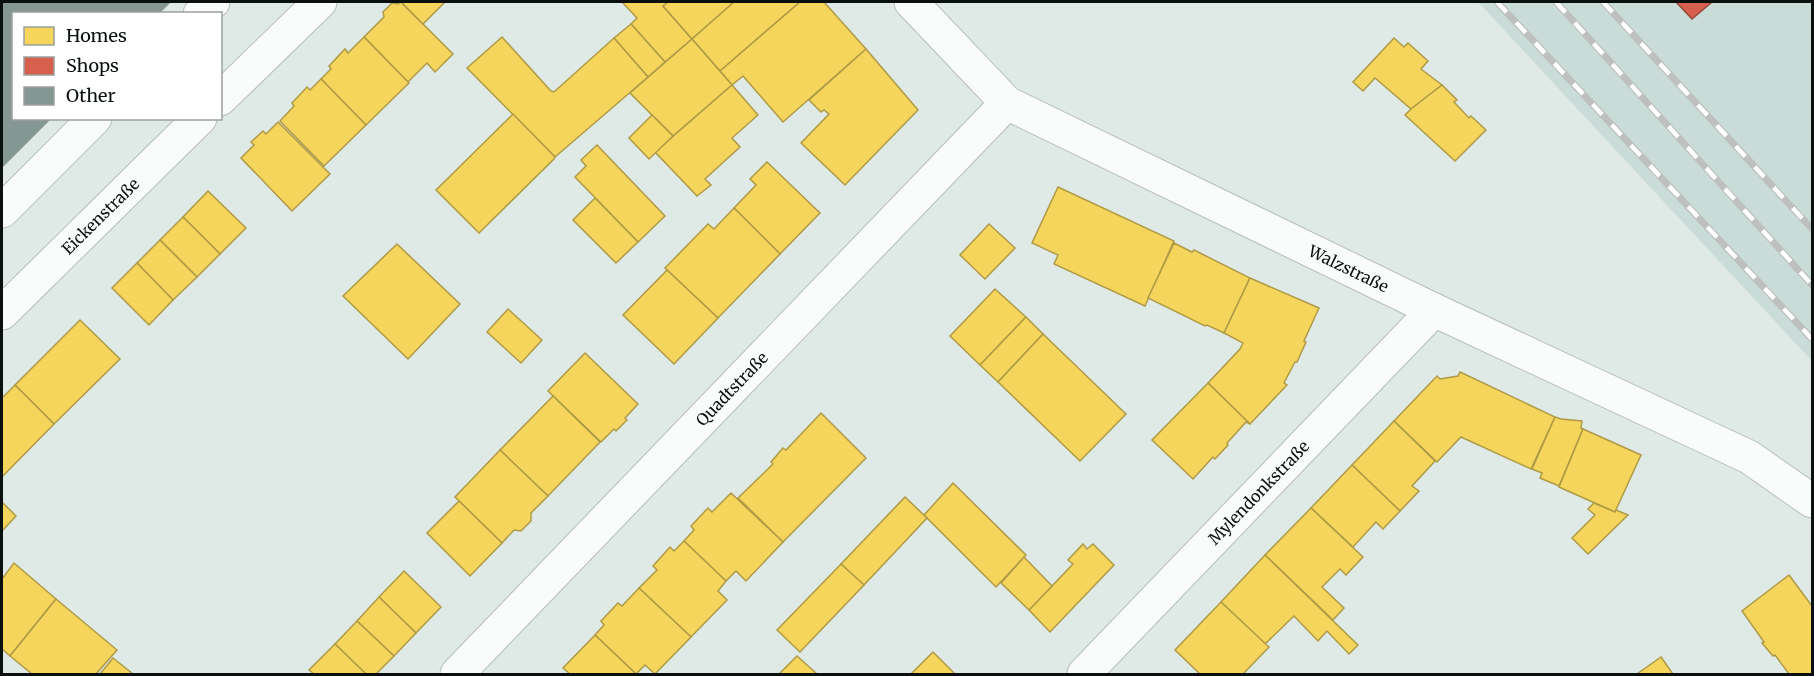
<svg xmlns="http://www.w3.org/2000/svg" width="1814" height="676" font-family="Merriweather,serif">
	<rect width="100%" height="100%" fill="#dfeae7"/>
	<polygon fill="#cadcd7" points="1478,2 1812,2 1812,361"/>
	<g fill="#f6d55c" stroke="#af9a45" stroke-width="1.5">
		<polygon points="401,2 453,54 435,72 427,63 408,82 364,37 384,17 383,12 392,3 398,4"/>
		<polygon points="401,2 445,2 423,24"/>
		<polygon points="622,2 668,2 663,6 692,39 665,62 631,24 637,18"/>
		<polygon points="668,2 734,2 692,39 663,6"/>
		<polygon points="734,2 800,2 720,71 692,39"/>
		<polygon points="800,2 824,2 866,49 783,122 743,76 732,85 720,71"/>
		<polygon points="631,24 665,62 648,77 614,38"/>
		<polygon points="364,37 409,83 366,125 321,79 331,69 329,66 345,49 348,53"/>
		<polygon points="502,37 551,91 554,92 614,38 648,77 555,157 467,68"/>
		<polygon points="1394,38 1404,47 1408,43 1428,61 1421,69 1442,85 1411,109 1375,78 1363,91 1353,82"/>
		<polygon points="692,39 732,85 673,136 630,93"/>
		<polygon points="866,49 918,110 845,185 801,143 829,114 824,110 821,112 809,100"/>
		<polygon points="321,79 366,125 324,166 280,121 294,106 292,103 307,87 310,90"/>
		<polygon points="732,85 758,115 732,138 740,147 705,179 711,185 697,196 655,152"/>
		<polygon points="1442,85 1457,100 1454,102 1469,118 1471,116 1486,130 1455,161 1405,115 1411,109"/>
		<polygon points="513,114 555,157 554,159 479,233 436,190"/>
		<polygon points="652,115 673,136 649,159 629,138"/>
		<polygon points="278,122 330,174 292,211 241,158 254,145 251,142 263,131 266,134"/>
		<polygon points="597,145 665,216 638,242 575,177 586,166 581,160"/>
		<polygon points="767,162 820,213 780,254 734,208 756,185 750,179"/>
		<polygon points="1058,187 1174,241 1145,306 1054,264 1058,255 1032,243"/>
		<polygon points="208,191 246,228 220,254 183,217"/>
		<polygon points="595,198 638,242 616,263 573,220"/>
		<polygon points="734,208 780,254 718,318 665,268 708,224 714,229"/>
		<polygon points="183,217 220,254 197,277 160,240"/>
		<polygon points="989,224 1015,248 985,279 960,255"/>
		<polygon points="160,240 197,277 173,300 137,263"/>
		<polygon points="1174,243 1192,252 1194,250 1250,278 1224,333 1207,325 1205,326 1148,298"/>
		<polygon points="397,244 460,304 408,359 343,296"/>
		<polygon points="137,263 173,300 149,325 112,288"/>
		<polygon points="667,270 718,318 674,364 623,315"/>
		<polygon points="1250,278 1319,308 1304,341 1306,342 1297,362 1295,362 1284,383 1287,385 1250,424 1208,383 1240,349 1243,343 1224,333"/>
		<polygon points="995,289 1026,317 980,365 950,336"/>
		<polygon points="508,309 542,340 521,363 487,332"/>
		<polygon points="1026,317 1043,334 998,382 980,365"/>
		<polygon points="80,320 120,359 54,424 15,385"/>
		<polygon points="1043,334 1126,414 1080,461 998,382"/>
		<polygon points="585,353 638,404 625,418 627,420 616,431 614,429 601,442 548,391"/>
		<polygon points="1460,372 1555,417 1531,469 1461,437 1437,462 1394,421 1437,376 1440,379 1458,376"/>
		<polygon points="1208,383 1250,424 1246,422 1227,443 1228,445 1215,459 1213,457 1193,479 1152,440"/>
		<polygon points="15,385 54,424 2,477 2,398"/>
		<polygon points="553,396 600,442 548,496 500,450"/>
		<polygon points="821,413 866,458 783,542 738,498 773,464 771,462 783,448 786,450"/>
		<polygon points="1555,417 1561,419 1582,421 1581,428 1583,429 1559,486 1540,478 1542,473 1532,469"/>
		<polygon points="1394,421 1435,461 1412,486 1419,491 1400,511 1352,465"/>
		<polygon points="1583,429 1641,455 1615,512 1559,487"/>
		<polygon points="500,450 548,496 531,513 531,521 521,531 514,530 502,543 455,497"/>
		<polygon points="1352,465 1400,511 1383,529 1376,522 1353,547 1311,508"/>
		<polygon points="953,483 1026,555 996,587 924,515"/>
		<polygon points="731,493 783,542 746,581 736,571 726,581 684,541 694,530 691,526 708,508 712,512"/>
		<polygon points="905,497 927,518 864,585 841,564"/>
		<polygon points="459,501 502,543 470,576 427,533"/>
		<polygon points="2,502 16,516 2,531"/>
		<polygon points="1594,503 1615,512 1616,510 1628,515 1588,554 1572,538 1595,515 1588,509"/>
		<polygon points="1311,508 1363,557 1346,575 1340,569 1322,587 1344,608 1333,620 1265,555"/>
		<polygon points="684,541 726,581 718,591 727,600 691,637 639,588 657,570 653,566 670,547 674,551"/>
		<polygon points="1083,544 1087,549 1093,544 1114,565 1050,632 1029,610 1073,564 1068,560"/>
		<polygon points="1265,555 1358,645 1349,654 1327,631 1318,641 1294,616 1265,644 1221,602"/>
		<polygon points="1024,557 1052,586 1029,610 1001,583"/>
		<polygon points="14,563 56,599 10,656 2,649 2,579"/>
		<polygon points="841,564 864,585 800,652 777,630"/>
		<polygon points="404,571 441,607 416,633 379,597"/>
		<polygon points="1789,575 1812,606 1812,673 1810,674 1789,674 1775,655 1773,656 1762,643 1764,642 1742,611"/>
		<polygon points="639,588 691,637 655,674 645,665 636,674 595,635 604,625 601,621 618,603 622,606"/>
		<polygon points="379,597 416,633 394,656 357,621"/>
		<polygon points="56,599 117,650 96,674 32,674 10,656"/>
		<polygon points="1221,602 1269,647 1243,674 1200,674 1175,650"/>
		<polygon points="357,621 394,656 376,674 366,674 335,644"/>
		<polygon points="595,635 636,674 570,674 563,668"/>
		<polygon points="335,644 366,674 314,674 309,670"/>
		<polygon points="933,652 955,674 911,674"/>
		<polygon points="797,656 817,674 779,674"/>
		<polygon points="1661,657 1673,674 1637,674"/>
		<polygon points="113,658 133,674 100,674"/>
	</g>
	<polygon fill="#d6604d" stroke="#98483a" stroke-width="1.5" points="1676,2 1712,2 1692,19"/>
	<polygon fill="#849793" points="2,2 171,2 159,14 14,14 14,118 52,118 2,168"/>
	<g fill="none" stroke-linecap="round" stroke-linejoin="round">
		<defs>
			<g id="minor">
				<path id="s1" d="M911,2L1007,103L1434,310L1749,457L1812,501"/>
				<polyline points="200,14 213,2"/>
				<polyline points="220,99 320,2"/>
				<polyline points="2,211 95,118"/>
				<path id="s2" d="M2,313L200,118"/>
				<path id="s3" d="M457,674L1007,103"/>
				<path id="s4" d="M1084,674L1434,310"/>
			</g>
		</defs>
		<use href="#minor" stroke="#b6bebc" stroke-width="35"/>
		<use href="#minor" stroke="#fafcfb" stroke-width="33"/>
		<defs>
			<g id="rail">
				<polyline points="1497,2 1812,339"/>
				<polyline points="1556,2 1812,285"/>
				<polyline points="1603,2 1812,229"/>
			</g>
		</defs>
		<use href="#rail" stroke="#bdc0bf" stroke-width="7"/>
		<use href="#rail" stroke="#fff" stroke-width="4.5" stroke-dasharray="14" stroke-linecap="butt"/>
	</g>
	<g text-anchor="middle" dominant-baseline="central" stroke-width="6" stroke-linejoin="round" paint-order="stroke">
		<g font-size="16" fill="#09100e" stroke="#fff">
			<text stroke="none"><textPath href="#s2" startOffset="138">Eickenstraße</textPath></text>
			<text stroke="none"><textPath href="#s1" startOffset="519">Walzstraße</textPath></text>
			<text stroke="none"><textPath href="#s3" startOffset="396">Quadtstraße</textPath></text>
			<text stroke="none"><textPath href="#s4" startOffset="252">Mylendonkstraße</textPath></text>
		</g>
	</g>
	<rect width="1814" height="676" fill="none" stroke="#09100e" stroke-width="6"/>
	<rect x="12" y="12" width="210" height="108" fill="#ffffff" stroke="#9d9f9f" stroke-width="1.5"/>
	<rect x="24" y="27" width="30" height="18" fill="#f6d55c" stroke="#9d9f9f" stroke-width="1.5"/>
	<text x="66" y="42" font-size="18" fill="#09100e">Homes</text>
	<rect x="24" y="57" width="30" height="18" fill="#d6604d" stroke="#9d9f9f" stroke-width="1.5"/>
	<text x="66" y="72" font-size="18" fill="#09100e">Shops</text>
	<rect x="24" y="87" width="30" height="18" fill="#849793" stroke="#9d9f9f" stroke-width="1.5"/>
	<text x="66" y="102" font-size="18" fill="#09100e">Other</text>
</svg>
